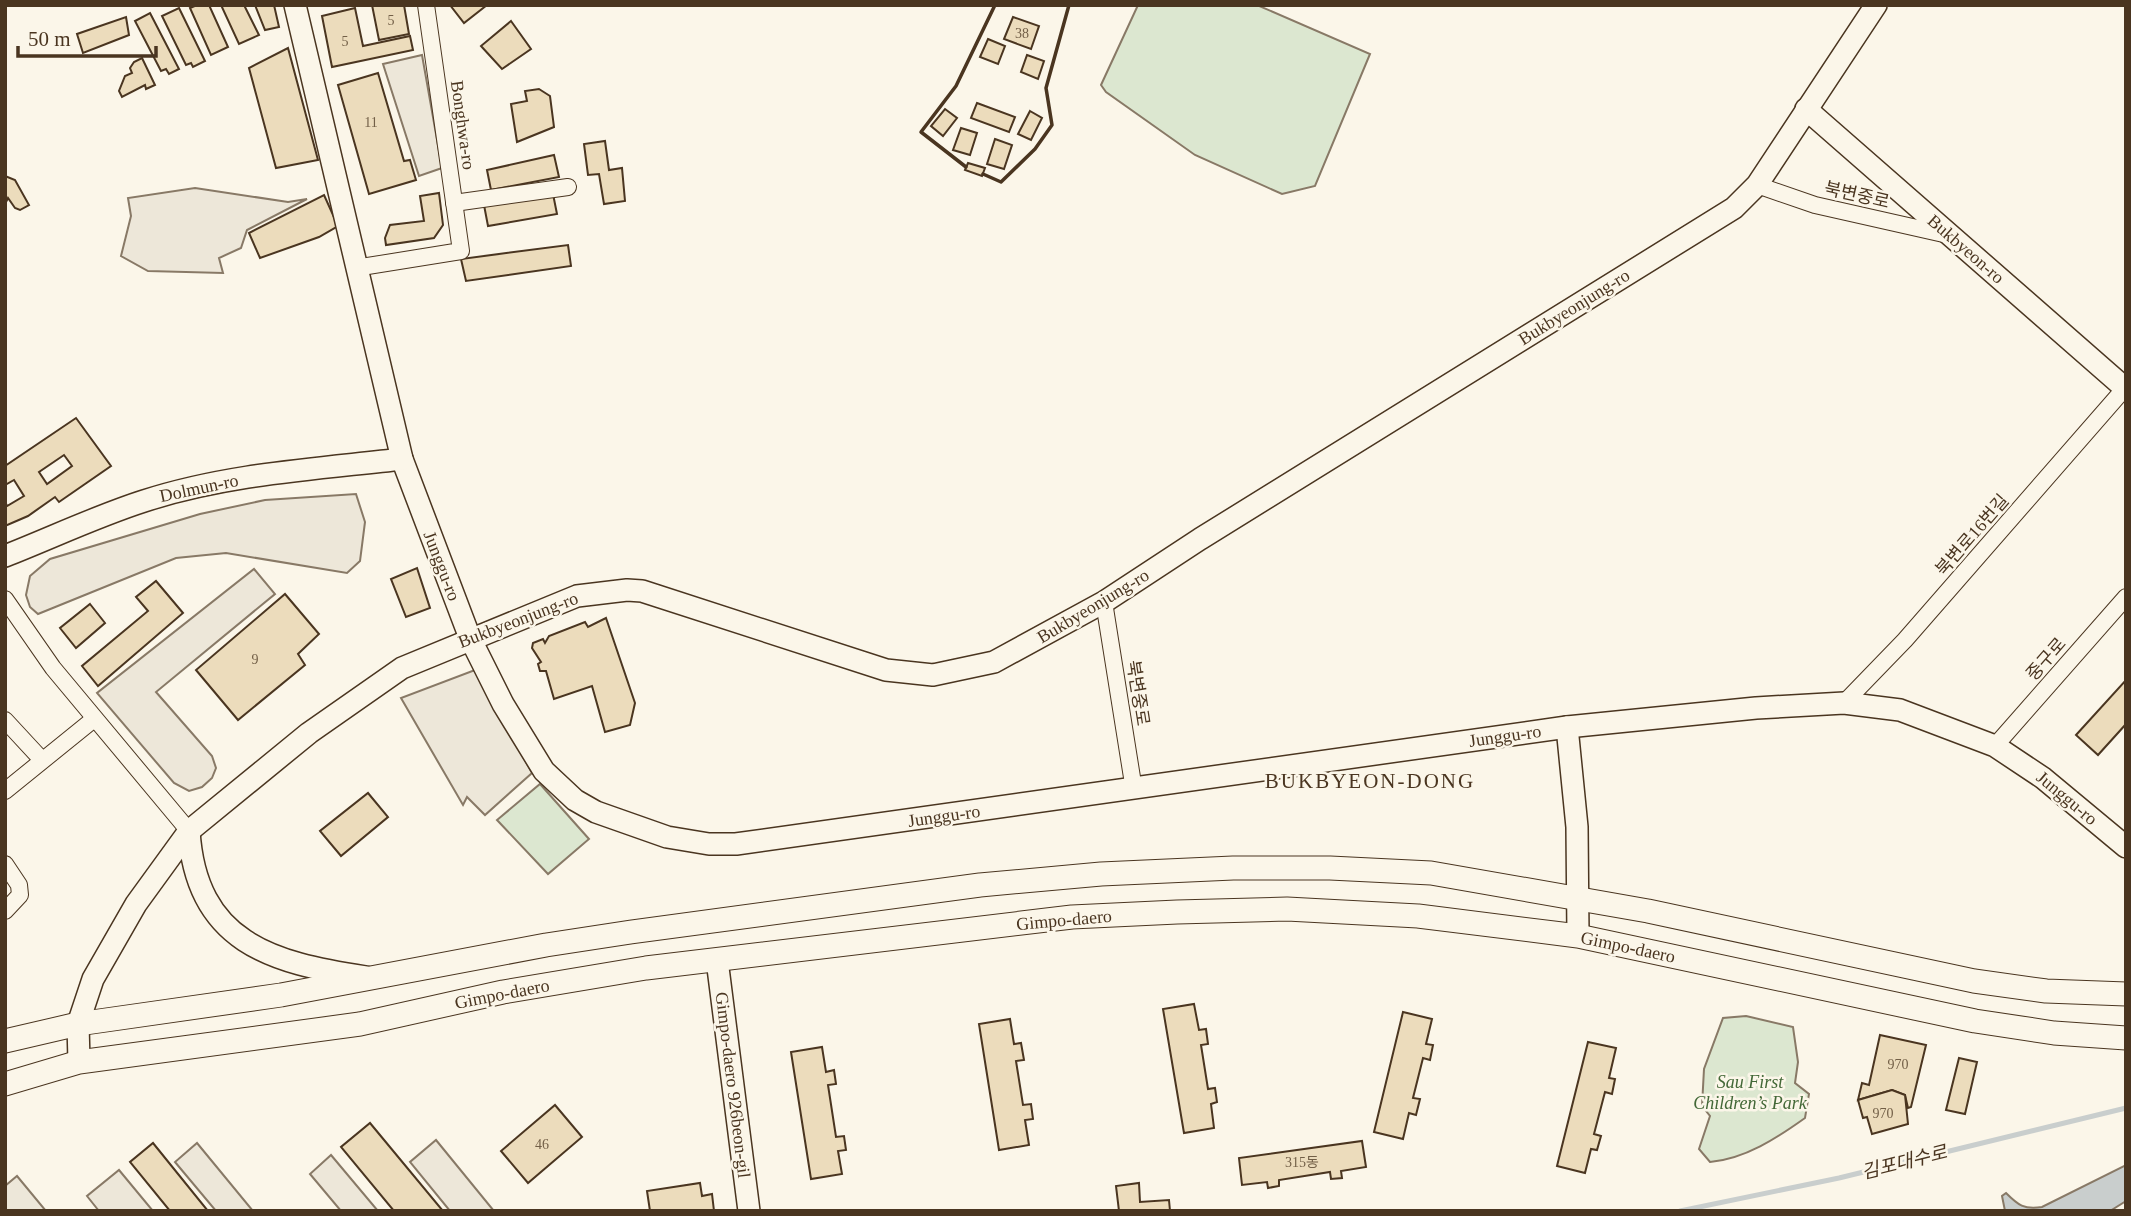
<svg xmlns="http://www.w3.org/2000/svg" width="2131" height="1216" font-family="'Times New Roman','Noto Sans KR',serif">
	<rect width="100%" height="100%" fill="#fbf6e9"/>
	<g fill="#dce7d0" stroke="#887966" stroke-width="2">
		<polygon points="1138,5 1257,5 1370,54 1315,186 1282,194 1195,155 1106,92 1101,85"/>
		<polygon points="540,784 589,839 548,874 497,820"/>
		<path d="M1746,1016L1793,1027L1798,1062L1795,1083L1809,1094L1805,1118C1777,1138 1745,1159 1710,1162L1699,1149L1710,1116L1702,1106L1704,1069L1723,1018Z"/>
	</g>
	<g fill="#ede7d9" stroke="#887966" stroke-width="2">
		<polygon points="422,55 442,168 419,176 383,64"/>
		<polygon points="195,188 288,202 307,199 247,230 241,248 219,258 223,273 148,271 121,256 131,216 128,198"/>
		<polygon points="356,494 365,522 360,561 347,573 226,553 176,558 38,614 30,607 26,595 30,576 50,559 200,514 265,500"/>
		<polygon points="254,569 275,594 156,692 212,756 216,768 212,778 202,787 189,791 174,783 97,693"/>
		<polygon points="475,670 532,773 485,815 467,797 463,805 401,698"/>
		<polygon points="436,1140 494,1211 450,1211 410,1162"/>
		<polygon points="197,1143 253,1211 216,1211 175,1162"/>
		<polygon points="331,1155 378,1211 341,1211 310,1174"/>
		<polygon points="119,1170 153,1211 99,1211 87,1196"/>
		<polygon points="17,1176 46,1211 5,1211 5,1186"/>
	</g>
	<path fill="#c9cecd" stroke="#887966" stroke-width="2" d="M2126,1165V1201L2110,1211H2005L2002,1196L2006,1193C2018,1205 2024,1210 2042,1207Z"/>
	<g fill="none" stroke-linecap="round" stroke-linejoin="round">
		<polyline stroke="#c9cecd" stroke-width="5" points="1680,1211 1839,1178 2126,1108"/>
	</g>
	<g fill="#ecdcbc" stroke="#4a3520" stroke-width="2" fill-rule="evenodd">
		<polygon points="197,5 209,5 228,47 211,55 190,8"/>
		<polygon points="221,5 244,5 259,35 239,44"/>
		<polygon points="255,5 274,5 279,27 265,30"/>
		<polygon points="372,5 404,5 409,34 379,40"/>
		<polygon points="450,5 487,5 464,23"/>
		<polygon points="179,8 205,61 193,67 191,63 186,65 162,16"/>
		<polygon points="355,8 363,46 410,36 413,50 332,67 322,16"/>
		<polygon points="150,13 179,69 169,74 166,69 161,71 135,21"/>
		<polygon points="126,17 129,35 83,53 77,34"/>
		<polygon points="1013,17 1039,26 1031,49 1004,39"/>
		<polygon points="511,21 531,49 502,69 481,46"/>
		<polygon points="988,39 1005,46 998,64 980,57"/>
		<polygon points="288,48 318,160 276,168 249,68"/>
		<polygon points="1027,55 1044,61 1038,79 1021,72"/>
		<polygon points="142,58 155,85 146,89 145,85 122,97 119,91 125,76 132,73 130,68 134,62"/>
		<polygon points="378,73 404,161 410,160 416,180 369,194 338,85"/>
		<polygon points="539,89 550,96 554,127 517,142 511,104 527,101 525,91"/>
		<polygon points="977,103 1015,117 1009,132 971,118"/>
		<polygon points="945,109 957,118 943,136 931,126"/>
		<polygon points="1030,111 1042,118 1031,140 1018,134"/>
		<polygon points="961,128 977,133 970,155 953,150"/>
		<polygon points="995,139 1012,145 1004,169 987,164"/>
		<polygon points="605,141 609,170 622,168 625,201 604,204 599,174 588,175 584,144"/>
		<polygon points="554,155 559,177 491,190 487,170"/>
		<polygon points="968,163 985,168 982,176 965,170"/>
		<polygon points="5,176 15,180 29,205 20,210 15,208 8,198 5,204"/>
		<polygon points="439,193 443,225 434,238 386,245 385,238 390,225 424,221 420,196"/>
		<polygon points="553,194 557,214 488,226 484,205"/>
		<polygon points="324,195 338,226 319,237 260,258 249,233"/>
		<polygon points="568,245 571,266 466,281 461,259"/>
		<path d="M76,418L111,466L59,502L55,497L28,516L5,526V501L7,506L24,496L14,480L5,485V466ZM64,455L72,466L47,484L39,472Z"/>
		<polygon points="417,568 430,608 406,617 391,579"/>
		<polygon points="156,581 183,613 98,686 82,666 148,611 136,597"/>
		<polygon points="285,594 319,634 298,654 305,665 238,720 196,670"/>
		<polygon points="90,604 105,623 76,648 60,628"/>
		<polygon points="606,618 635,703 630,725 605,732 592,686 554,699 546,671 540,671 538,664 541,662 532,648 533,643 543,639 545,643 549,636 585,622 588,627"/>
		<polygon points="2126,680 2126,724 2098,755 2076,735"/>
		<polygon points="368,793 388,817 341,856 320,831"/>
		<polygon points="1194,1004 1199,1030 1206,1029 1208,1044 1201,1045 1208,1089 1215,1088 1217,1102 1211,1104 1214,1128 1184,1133 1163,1009"/>
		<polygon points="1403,1012 1432,1019 1426,1044 1433,1045 1430,1060 1423,1058 1413,1098 1420,1099 1416,1115 1409,1113 1403,1139 1374,1132"/>
		<polygon points="1010,1019 1014,1044 1021,1043 1024,1060 1016,1061 1023,1105 1031,1104 1033,1119 1025,1120 1029,1145 999,1150 979,1024"/>
		<polygon points="1880,1035 1926,1045 1911,1107 1908,1108 1905,1095 1892,1090 1858,1100 1862,1083 1869,1085"/>
		<polygon points="1588,1042 1616,1048 1609,1078 1615,1079 1612,1094 1605,1092 1594,1134 1601,1136 1597,1150 1591,1149 1585,1173 1557,1166"/>
		<polygon points="822,1047 826,1072 834,1070 836,1084 828,1085 836,1137 844,1136 846,1150 838,1151 842,1174 811,1179 791,1052"/>
		<polygon points="1959,1058 1977,1062 1965,1114 1946,1110"/>
		<polygon points="1892,1090 1905,1095 1908,1124 1872,1134 1867,1117 1863,1118 1858,1100"/>
		<polygon points="555,1105 582,1137 528,1183 501,1151"/>
		<polygon points="370,1123 443,1211 394,1211 341,1147"/>
		<polygon points="1362,1141 1366,1167 1341,1171 1342,1178 1331,1179 1330,1172 1279,1180 1279,1186 1268,1188 1267,1182 1242,1185 1239,1158"/>
		<polygon points="153,1143 208,1211 170,1211 130,1162"/>
		<polygon points="700,1183 702,1196 712,1194 714,1211 650,1211 647,1191"/>
		<polygon points="1139,1183 1140,1202 1169,1200 1170,1211 1119,1211 1116,1186"/>
	</g>
	<g fill="none" stroke-linecap="round" stroke-linejoin="round">
		<defs>
			<g id="minor">
				<polyline points="1757,185 1815,205 1948,235"/>
				<polyline points="454,203 568,187"/>
				<polyline points="355,268 461,251 426,5"/>
				<polyline points="5,599 53,668 189,831"/>
				<polyline points="1104,602 1134,790"/>
				<polyline points="1844,703 1905,640 2125,388"/>
				<polyline points="5,720 42,760"/>
				<polyline points="1995,746 2126,597"/>
				<polyline points="5,791 94,719"/>
				<polyline points="5,864 19,885 20,895 5,911"/>
			</g>
			<g id="tertiary">
				<polyline points="295,5 402,459 470,638 503,704 544,771 575,800 596,812 667,837 709,844 736,844 1567,727 1756,708 1844,703 1900,710 1995,746 2043,778 2126,847"/>
				<polyline points="1806,109 2126,389"/>
				<path d="M5,556C51,538 97,516 144,501C227,474 316,469 402,459"/>
				<polyline points="1567,727 1577,827 1578,936"/>
				<path d="M189,831C196,942 271,963 366,977"/>
				<polyline points="717,960 749,1211"/>
				<polyline points="79,1062 78,1024 93,979 136,904 189,831 309,733 402,668 577,596 627,590 642,591 886,670 933,675 994,662 1104,602 1200,539 1734,208 1757,185 1876,5"/>
			</g>
			<g id="secondary">
				<polyline points="5,1041 78,1024 281,995 546,945 631,932 980,885 1101,874 1233,868 1330,868 1431,873 1648,911 1974,981 2046,991 2126,994"/>
				<polyline points="5,1084 79,1062 360,1024 503,992 646,968 1072,917 1177,912 1287,909 1418,916 1578,936 1975,1021 2054,1033 2126,1038"/>
			</g>
		</defs>
		<use href="#minor" stroke="#4a3520" stroke-width="18"/>
		<use href="#tertiary" stroke="#4a3520" stroke-width="24"/>
		<use href="#secondary" stroke="#4a3520" stroke-width="25"/>
		<use href="#minor" stroke="#fbf6e9" stroke-width="16"/>
		<use href="#tertiary" stroke="#fbf6e9" stroke-width="21"/>
		<use href="#secondary" stroke="#fbf6e9" stroke-width="23"/>
		<g stroke="#4a3520" stroke-width="3.5">
			<polyline points="966,167 921,132 956,86 995,5"/>
			<polyline points="983,174 1001,182 1035,149 1052,125 1046,88 1069,5"/>
		</g>
	</g>
	<g text-anchor="middle" dominant-baseline="central" stroke-width="5" stroke-linejoin="round" paint-order="stroke">
		<g font-size="14" fill="#725f47">
			<text x="391" y="20">5</text>
			<text x="1022" y="33">38</text>
			<text x="345" y="41">5</text>
			<text x="371" y="122">11</text>
			<text x="255" y="659">9</text>
			<text x="1898" y="1064">970</text>
			<text x="1883" y="1113">970</text>
			<text x="542" y="1144">46</text>
			<text x="1302" y="1162">315동</text>
		</g>
		<g font-size="18" fill="#4a3520" stroke="#fbf6e9">
			<text transform="translate(463 125) rotate(82)">Bonghwa-ro</text>
			<text transform="translate(1857 195) rotate(13)">북변중로</text>
			<text transform="translate(1966 249) rotate(41)">Bukbyeon-ro</text>
			<text transform="translate(1574 307) rotate(-32)">Bukbyeonjung-ro</text>
			<text transform="translate(199 488) rotate(-12)">Dolmun-ro</text>
			<text transform="translate(1972 535) rotate(-49)">북변로16번길</text>
			<text transform="translate(442 566) rotate(69)">Junggu-ro</text>
			<text transform="translate(1093 606) rotate(-31)">Bukbyeonjung-ro</text>
			<text transform="translate(518 620) rotate(-21)">Bukbyeonjung-ro</text>
			<text transform="translate(2046 659) rotate(-49)">중구로</text>
			<text transform="translate(1138 693) rotate(81)">북변중로</text>
			<text transform="translate(1505 736) rotate(-8)">Junggu-ro</text>
			<text transform="translate(2067 798) rotate(40)">Junggu-ro</text>
			<text transform="translate(944 816) rotate(-8)">Junggu-ro</text>
			<text transform="translate(1064 920) rotate(-5)">Gimpo-daero</text>
			<text transform="translate(1628 947) rotate(12)">Gimpo-daero</text>
			<text transform="translate(502 994) rotate(-11)">Gimpo-daero</text>
			<text transform="translate(733 1085) rotate(83)">Gimpo-daero 926beon-gil</text>
		</g>
		<g font-size="18" font-style="italic" fill="#436837" stroke="#fbf6e9">
			<text x="1750" y="1082">Sau First<tspan x="1750" dy="21">Children’s Park</tspan></text>
		</g>
		<g font-size="19" font-style="italic" fill="#4a3520" stroke="#fbf6e9">
			<text transform="translate(1904 1162) rotate(-14)">김포대수로</text>
		</g>
		<g font-size="21" letter-spacing="2" fill="#4a3520" stroke="#fbf6e9">
			<text x="1370" y="781">BUKBYEON-DONG</text>
		</g>
	</g>
	<rect width="2131" height="1216" fill="none" stroke="#4a3520" stroke-width="14"/>
	<path d="M18 46v10h138v-10" fill="none" stroke="#4a3520" stroke-width="3.5"/>
	<text x="28" y="46" font-size="21" fill="#4a3520" stroke="#fbf6e9" stroke-width="5" paint-order="stroke">50 m</text>
</svg>
